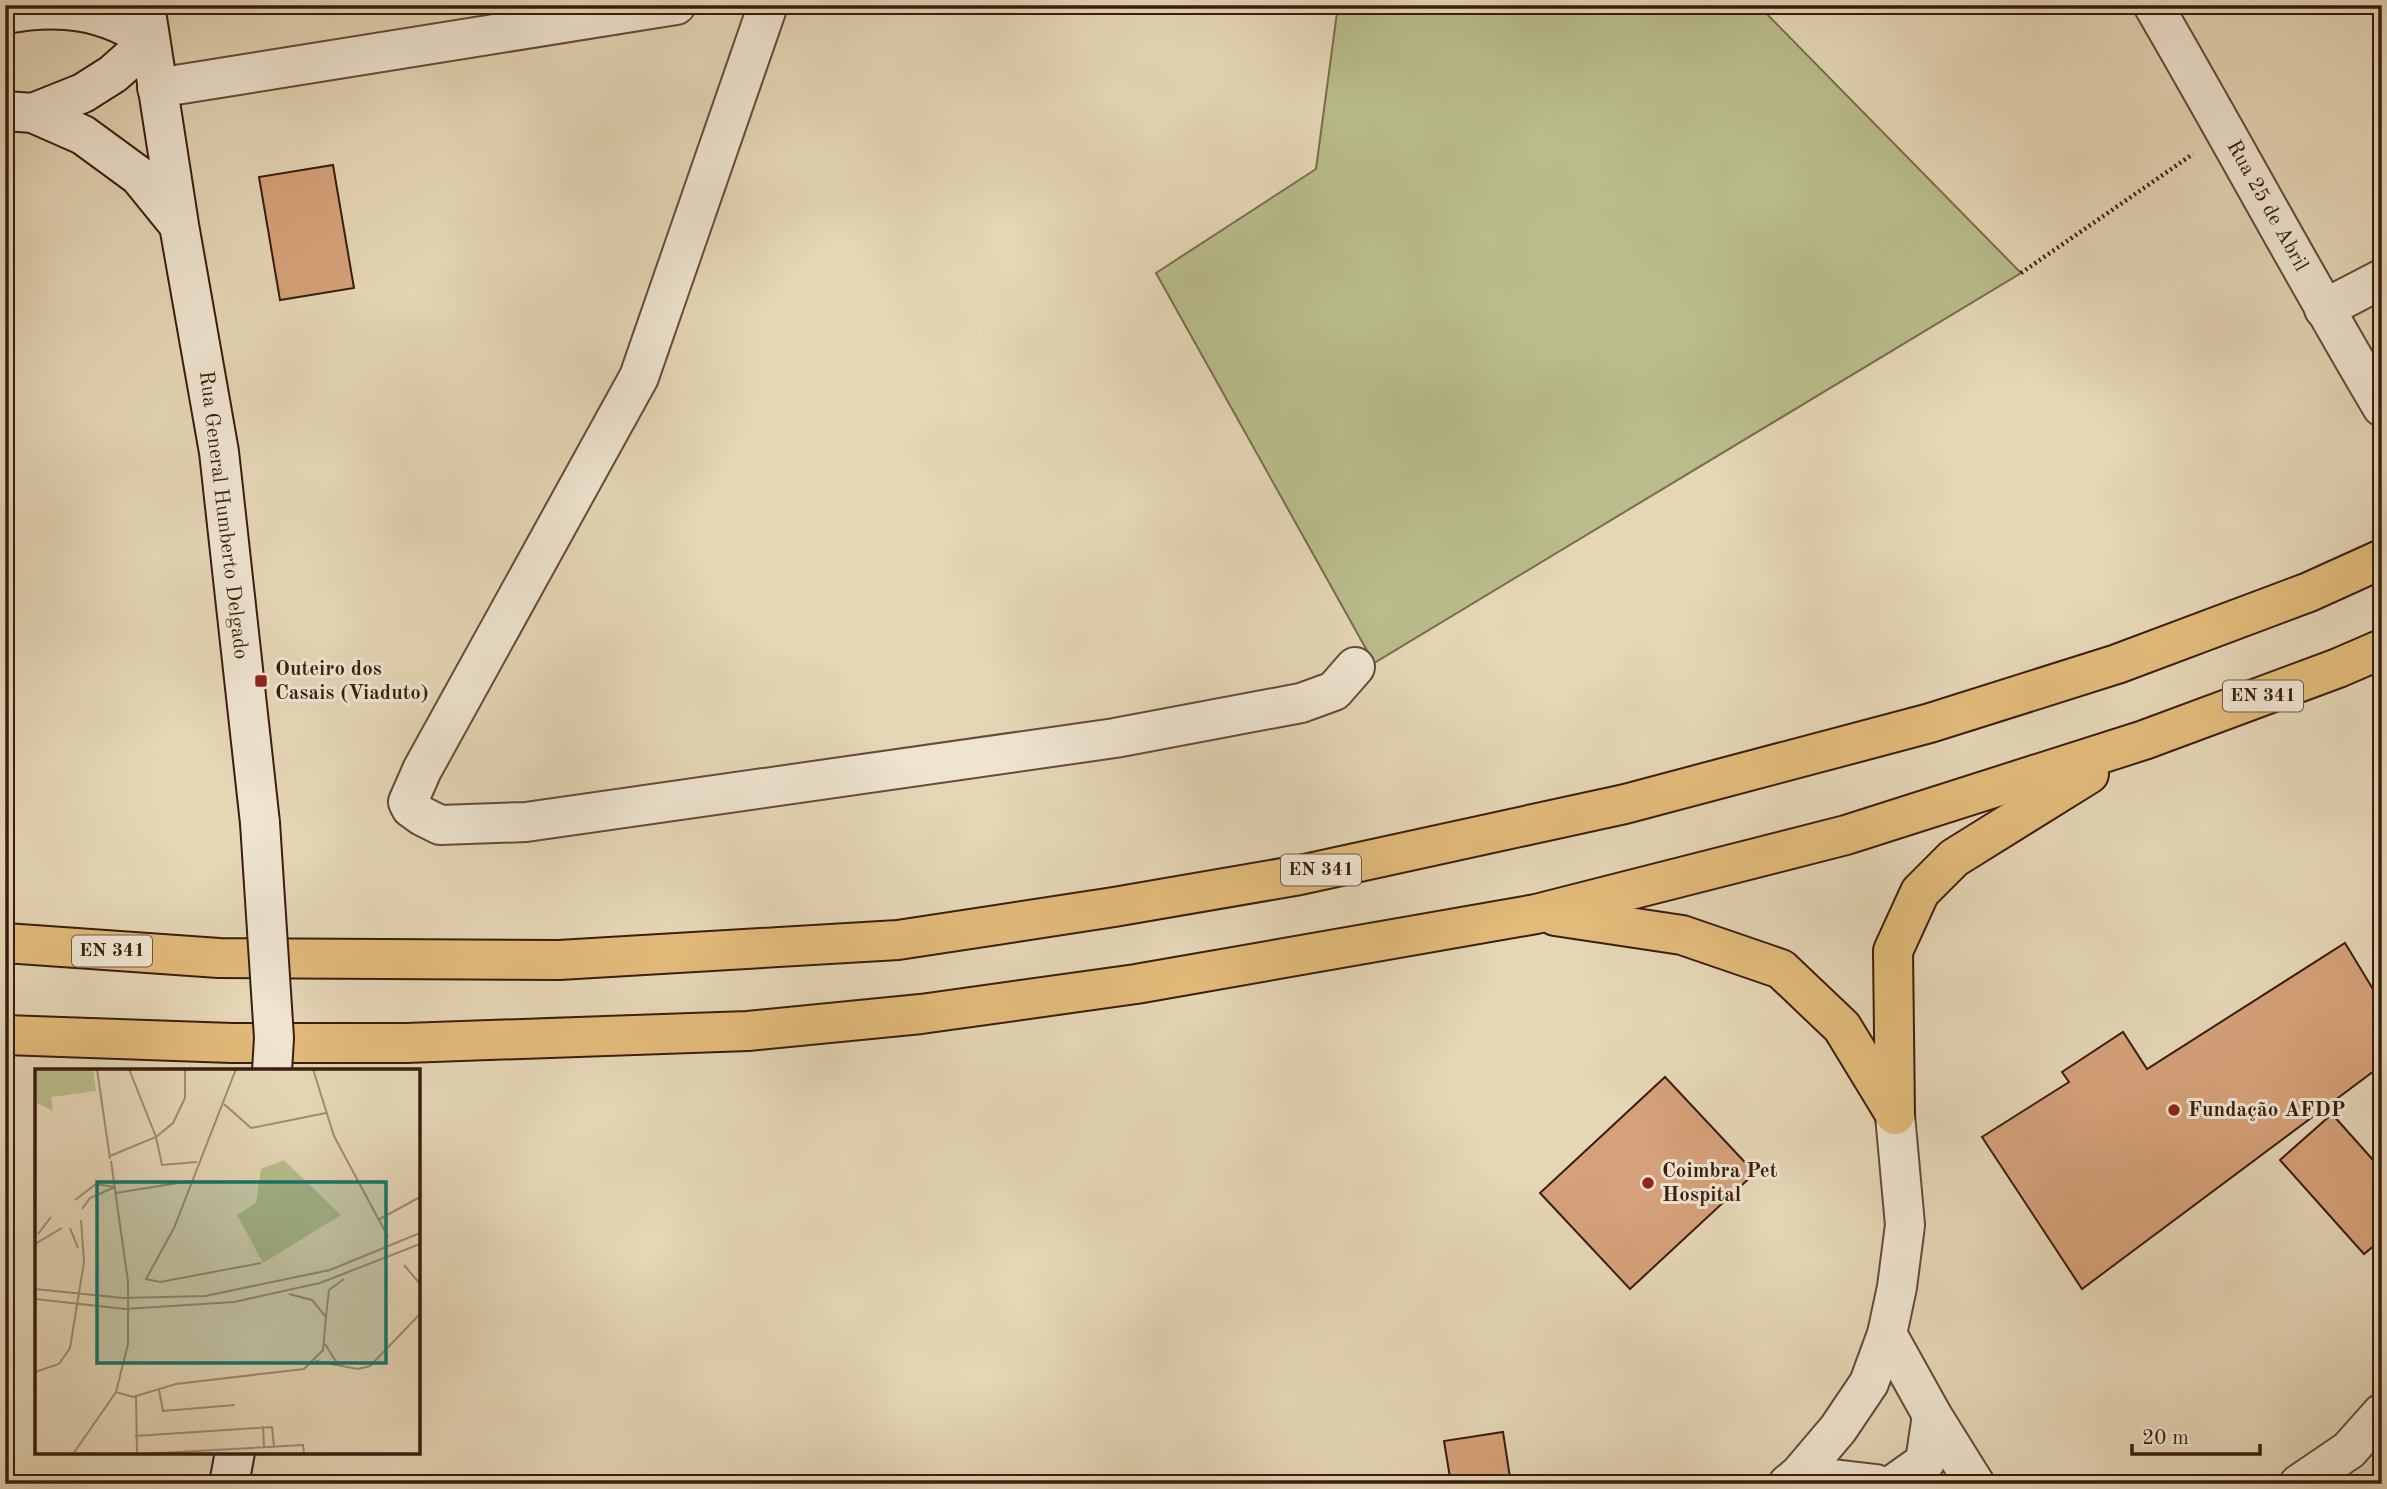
<svg xmlns="http://www.w3.org/2000/svg" width="2387" height="1489" font-family="'Old Standard TT',serif">
	<rect width="100%" height="100%" fill="#e5d6b6"/>
	<filter id="stains"><feTurbulence type="fractalNoise" baseFrequency=".00286" numOctaves="4"/><feColorMatrix values="0 0 0 0 .2 0 0 0 0 .09 0 0 0 0 .02 0 0 0 .5 -.17"/></filter>
	<radialGradient id="worn" r=".72"><stop offset=".6" stop-color="#630" stop-opacity="0"/><stop offset="1" stop-color="#630" stop-opacity=".3"/></radialGradient>
	<polygon fill="#b9bc8b" stroke="#7a6c4c" stroke-width="2" points="1338,5 1758,5 2021,273 1374,663 1156,273 1316,169"/>
	<g fill="#d5a17a" stroke="#3a1d0e" stroke-width="2">
		<polygon points="333,165 354,288 280,300 259,177"/>
		<polygon points="2345,943 2382,1004 2382,1065 2082,1289 1982,1137 2069,1082 2062,1072 2123,1032 2147,1069"/>
		<polygon points="1665,1077 1755,1173 1630,1289 1540,1193"/>
		<polygon points="2332,1114 2382,1170 2382,1239 2364,1254 2280,1160"/>
		<polygon points="1503,1432 1511,1484 1451,1484 1444,1441"/>
	</g>
	<g fill="none" stroke-linecap="round" stroke-linejoin="round">
		<defs>
			<g id="minor">
				<polyline points="768,5 639,377 422,770 408,802 411,808 422,816 440,825 526,822 1115,738 1301,703 1334,691 1355,667"/>
				<path d="M2153,5C2231,139 2303,274 2382,407"/>
				<polyline points="157,88 676,5"/>
				<polyline points="2324,309 2382,279"/>
				<polyline points="1887,1334 1932,1415 1975,1484"/>
				<polyline points="1799,1475 1876,1484"/>
				<polyline points="1894,1484 1925,1462 1932,1415"/>
				<polyline points="2299,1484 2349,1450 2382,1413"/>
			</g>
			<polyline id="tertiary" points="1788,1484 1799,1475 1838,1429 1869,1383 1887,1334 1897,1287 1905,1225 1895,1115"/>
			<g id="secondary">
				<polyline points="145,5 179,225 219,452 260,823"/>
				<path d="M5,14C59,4 105,9 150,41"/>
				<polyline points="5,111 33,113 83,135 139,176 178,224"/>
				<polyline points="33,113 83,93 113,74 150,41"/>
				<polyline points="229,1484 235,1452"/>
			</g>
			<g id="trunk">
				<polyline points="1555,916 1682,935 1781,969 1842,1027 1895,1114"/>
				<polyline points="5,943 219,958 559,960 898,940 1114,907 1300,875 1625,804 1930,723 2117,664 2309,592 2382,559"/>
				<polyline points="5,1035 232,1043 406,1043 748,1031 921,1014 1136,984 1536,914 1846,835 2144,740 2338,668 2382,649"/>
				<polyline points="1895,1115 1893,951 1920,892 1954,858 2089,774"/>
			</g>
		</defs>
		<use href="#minor" stroke="#654b38" stroke-width="42"/>
		<use href="#tertiary" stroke="#654b38" stroke-width="42"/>
		<use href="#secondary" stroke="#3a1d0e" stroke-width="42"/>
		<use href="#trunk" stroke="#3a1d0e" stroke-width="42"/>
		<polyline stroke="#3a1d0e" stroke-width="4.5" stroke-dasharray="2 3.5" stroke-linecap="butt" points="2021,273 2193,154"/>
		<use href="#minor" stroke="#eee4d0" stroke-width="38"/>
		<use href="#tertiary" stroke="#eee4d0" stroke-width="38"/>
		<use href="#secondary" stroke="#eee4d0" stroke-width="38"/>
		<use href="#trunk" stroke="#e2bb7b" stroke-width="38"/>
		<defs>
			<polyline id="secondary-bridge" points="260,823 274,1038 272,1071"/>
		</defs>
		<use href="#secondary-bridge" stroke="#3a1d0e" stroke-width="42" stroke-linecap="butt"/>
		<use href="#secondary-bridge" stroke="#eee4d0" stroke-width="38"/>
	</g>
	<g fill="#8f2418" stroke="#eee4d0" stroke-width="2.5">
		<rect x="254" y="674" width="14" height="14" rx="3.5"/>
		<circle cx="2174" cy="1110" r="7"/>
		<circle cx="1648" cy="1183" r="7"/>
	</g>
	<g text-anchor="middle" dominant-baseline="central" stroke-width="6" stroke-linejoin="round" paint-order="stroke">
		<g fill="#eee4d0" stroke="#705948" stroke-width="2">
			<rect x="2223" y="680.5" width="80" height="31" rx="5"/>
			<rect x="1281" y="854.5" width="80" height="31" rx="5"/>
			<rect x="72" y="935.5" width="80" height="31" rx="5"/>
		</g>
		<g font-size="19" font-weight="bold" fill="#3a1d0e">
			<text x="2263" y="696">EN 341</text>
			<text x="1321" y="870">EN 341</text>
			<text x="112" y="951">EN 341</text>
		</g>
		<g font-size="21" fill="#3a1d0e" stroke="#eee4d0">
			<text transform="translate(2267 206) rotate(61)">Rua 25 de Abril</text>
			<text transform="translate(223 515) rotate(83)">Rua General Humberto Delgado</text>
		</g>
		<g font-size="21" font-weight="bold" fill="#3a1d0e" stroke="#eee4d0" text-anchor="start">
			<text x="275" y="669">Outeiro dos<tspan x="275" dy="24">Casais (Viaduto)</tspan></text>
			<text x="2188" y="1110">Fundação AFDP</text>
			<text x="1662" y="1171">Coimbra Pet<tspan x="1662" dy="24">Hospital</tspan></text>
		</g>
	</g>
	<g transform="translate(35 1069)">
		<rect width="385" height="385" fill="#e5d6b6"/>
		<path d="M0,0H58L61,22L16,28L18,42L0,33ZM249,91L306,146L228,194L202,146L221,134L226,100Z" fill="#b9bc8b"/>
		<path fill="none" stroke="#a18c73" stroke-width="2" d="M62,0L75,90M94,0L121,68L127,96L162,93M201,0L139,159L111,210L125,213L226,194M278,0L299,67L353,168M189,35L216,59L291,44M75,87L121,68L138,54L150,29V0M81,124L155,112M40,131L61,115L80,118M47,140L55,129L80,118M343,151L385,128M35,159L43,179M3,165L16,148M0,175L27,159M369,196L385,215M0,220L88,229L170,227L295,201L385,164M254,225L277,231L291,248M0,230L90,240L199,233L285,214L385,175M291,248L294,221L309,210M290,275L302,294M280,292L323,300L335,297L385,245M0,303L24,295L35,279L49,193L46,151M124,321L128,342L200,336M81,323L98,328L141,315L269,300L288,281L291,248M101,326L102,385M228,357L229,378M100,367L237,358L239,377M38,385L81,323L93,275V213L76,92M107,385L268,376L269,385"/>
		<path fill="#0f766e" fill-opacity="0.15" stroke="#0f766e" stroke-width="3.5" d="M62,113H351V294H62Z"/>
		<rect width="385" height="385" fill="none" stroke="#3a1d0e" stroke-width="3.5"/>
	</g>
	<rect width="2387" height="1489" fill="none" stroke="#e5d6b6" stroke-width="28"/>
	<rect x="7" y="7" width="2373" height="1475" fill="none" stroke="#3a1d0e" stroke-width="3.5"/>
	<rect x="14" y="14" width="2359" height="1461" fill="none" stroke="#3a1d0e" stroke-width="2"/>
	<path d="M2132 1444v10h128v-10" fill="none" stroke="#3a1d0e" stroke-width="3.5"/>
	<text x="2142" y="1444" font-size="21" fill="#3a1d0e" stroke="#eee4d0" stroke-width="5" paint-order="stroke">20 m</text>
	<rect width="100%" height="100%" filter="url(#stains)"/>
	<rect width="100%" height="100%" fill="url(#worn)"/>
</svg>
